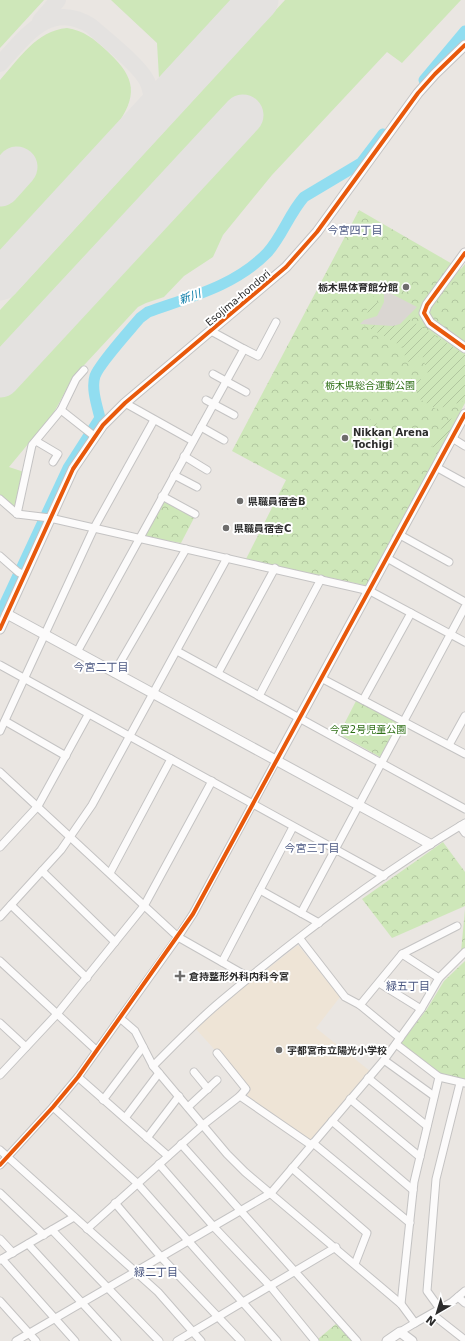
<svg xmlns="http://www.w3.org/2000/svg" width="465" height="1341" font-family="'DejaVu Sans','Noto Sans JP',sans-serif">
	<defs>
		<pattern id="forest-crowns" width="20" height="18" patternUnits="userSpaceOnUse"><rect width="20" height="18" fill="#cee7b9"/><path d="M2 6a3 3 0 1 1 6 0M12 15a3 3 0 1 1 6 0" fill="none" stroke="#b1c69f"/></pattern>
		<pattern id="garden-furrows" width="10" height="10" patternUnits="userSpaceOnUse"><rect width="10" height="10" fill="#cee7b9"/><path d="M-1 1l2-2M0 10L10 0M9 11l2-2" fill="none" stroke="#b1c69f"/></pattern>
	</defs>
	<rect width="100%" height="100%" fill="#eae6e2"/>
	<polygon fill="#eee4d6" points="298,945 340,997 316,1028 370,1071 311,1142 247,1097 250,1089 196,1029 233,996"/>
	<g fill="#cee7b9">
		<polygon points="0,0 44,0 0,48"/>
		<polygon points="111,0 231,0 159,78 157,43"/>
		<polygon points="285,0 461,0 402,63 387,52 272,175 223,235 213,257 184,276 164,297 146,303 138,307 74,376 53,414 9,467 24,472 15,509 0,496 0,310"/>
		<path d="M67,28C84,31 93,38 106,50C132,74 140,91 119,122L0,251V80C20,58 36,31 67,28Z"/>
	</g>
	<g fill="url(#forest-crowns)">
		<polygon points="359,210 461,269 465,264 465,403 368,586 246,559 286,480 232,451"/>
		<polygon points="164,499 195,516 181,543 146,537 145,532"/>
		<polygon points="356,701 399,723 380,757 339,734"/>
		<polygon points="443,842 465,872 465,906 392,938 362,899"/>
		<polygon points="465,909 465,950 461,952"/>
		<polygon points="465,961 465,1080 439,1073 401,1043 427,1009 444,981"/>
		<polygon points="337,1323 354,1341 320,1341 318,1339"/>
	</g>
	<g fill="url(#garden-furrows)">
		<polygon points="374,296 377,298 377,304 373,311 365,313"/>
		<polygon points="406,317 465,355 465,401 436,409 418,398 417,386 404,387 403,378 430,380 422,355 408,362 404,354 405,348 364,325 383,326 403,321"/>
		<polygon points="453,418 455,421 437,454 435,454 432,445 445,422"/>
		<polygon points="371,419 378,420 373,432 370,431 368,423"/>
	</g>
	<polygon fill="#dad6d2" points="384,290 417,307 400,324 393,326 360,324 364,320 377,316 384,302"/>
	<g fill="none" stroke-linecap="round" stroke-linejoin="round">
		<g stroke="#91ddf0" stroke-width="11">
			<polyline points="424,80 465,31"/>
			<path d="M0,614L68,468L100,418C97,406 91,388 95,376C99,364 130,330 140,318L148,312C190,297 235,286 267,253C282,237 289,214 304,197L361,163L383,134"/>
		</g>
		<g stroke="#e4e2e0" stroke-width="16">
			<polyline points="40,21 58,0"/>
			<path d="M0,64C26,36 50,0 91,26C106,39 139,65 147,81C152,92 153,103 152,115"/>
		</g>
		<g stroke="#e4e2e0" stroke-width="41">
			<polyline points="0,186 17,167"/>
			<polyline points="0,280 258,0"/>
			<polyline points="0,377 243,115"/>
		</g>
		<defs>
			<g id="minor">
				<polyline points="244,349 258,356 276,322"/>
				<polyline points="213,374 246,392"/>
				<polyline points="206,400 234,415"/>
				<polyline points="125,403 193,441"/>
				<polyline points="61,410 94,436"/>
				<polyline points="201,427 224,440"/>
				<polyline points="452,438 465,446"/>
				<polyline points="36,441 58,454 53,462"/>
				<polyline points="184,456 207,470"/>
				<polyline points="436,467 465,483"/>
				<polyline points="174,475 197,487"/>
				<polyline points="162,496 195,514"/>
				<polyline points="0,499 17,514 50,518 370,591 465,642"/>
				<polyline points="17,514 32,445 61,410 76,379 84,370"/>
				<polyline points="400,535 449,562"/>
				<polyline points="0,556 18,572 24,575"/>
				<polyline points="387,558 465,602"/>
				<polyline points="177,651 465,809"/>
				<polyline points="77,652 244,349 211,331"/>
				<polyline points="0,665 384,876"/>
				<polyline points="114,673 186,549"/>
				<polyline points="218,673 275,568"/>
				<polyline points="321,678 465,754"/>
				<polyline points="259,696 321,579"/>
				<polyline points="363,700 411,613"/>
				<polyline points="5,721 66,756"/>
				<polyline points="0,731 94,528 154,420"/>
				<polyline points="449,745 465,716"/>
				<polyline points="0,772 178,937 250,978"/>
				<polyline points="460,826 465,833"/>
				<polyline points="0,847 38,806 88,715"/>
				<polyline points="42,871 115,942"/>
				<polyline points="110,873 171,759"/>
				<polyline points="260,890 319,923"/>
				<polyline points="11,905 87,978"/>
				<polyline points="301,913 465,607"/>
				<polyline points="0,917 61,850 92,805 227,558"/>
				<polyline points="300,939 345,997 360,1005 400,1038"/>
				<polyline points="402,954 439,978"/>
				<polyline points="0,961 96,1050"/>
				<polyline points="222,962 293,827"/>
				<polyline points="379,983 421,1009"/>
				<polyline points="360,1005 402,954 457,926"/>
				<polyline points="120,1018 135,1031 153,1066 227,1154 245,1172 401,1304 415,1323 400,1332"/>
				<polyline points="0,1023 26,1047"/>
				<polyline points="396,1044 439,1077 465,1083"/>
				<polyline points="217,1053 246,1089 240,1096"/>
				<polyline points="384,1060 434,1096"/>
				<path d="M153,1066C175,1044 197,1021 221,1001C297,937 379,874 465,823"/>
				<polyline points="194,1072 208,1089"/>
				<polyline points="0,1075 57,1014 144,906 212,781"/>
				<polyline points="78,1077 168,1156"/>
				<polyline points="368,1078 427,1126"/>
				<polyline points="350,1099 420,1157"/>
				<polyline points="103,1100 143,1047"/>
				<polyline points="53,1107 137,1183 277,1341"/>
				<polyline points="188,1107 217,1080"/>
				<polyline points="125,1118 159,1073"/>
				<polyline points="332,1121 413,1190"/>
				<polyline points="147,1138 179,1096"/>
				<polyline points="313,1143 410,1223"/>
				<polyline points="181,1144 357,1341"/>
				<polyline points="0,1150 158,1292 201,1341"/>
				<polyline points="159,1164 214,1227 271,1287 315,1341"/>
				<polyline points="0,1165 53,1107 78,1077 178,937 193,914 276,761"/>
				<polyline points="292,1168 367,1233 355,1264"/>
				<polyline points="0,1193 44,1235"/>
				<polyline points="115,1203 161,1257 241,1341"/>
				<polyline points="87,1229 203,1125 240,1096 311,1145"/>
				<polyline points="52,1230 159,1341"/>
				<polyline points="0,1239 13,1253"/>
				<polyline points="28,1244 117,1341"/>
				<polyline points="2,1259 75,1341"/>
				<polyline points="0,1260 74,1217"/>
				<polyline points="458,1297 465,1303"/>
				<polyline points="0,1301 36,1341"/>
				<polyline points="401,1304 414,1182 439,1077"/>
				<polyline points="440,1309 427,1291 436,1179 460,1083"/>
				<polyline points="432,1314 465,1340"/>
				<polyline points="415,1323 452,1302 465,1291"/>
				<polyline points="16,1341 271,1193 384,1060 421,1009 439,978 465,952"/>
				<polyline points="177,1341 336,1247"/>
			</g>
			<g id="tertiary">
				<polyline points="465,253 427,305 424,313 430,323 465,348"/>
				<polyline points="7,614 430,844"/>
				<polyline points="0,629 73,469 103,425 125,403 286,267 317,232 418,93 435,74 465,45"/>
				<polyline points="276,761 465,414"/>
				<polyline points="387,1341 400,1332 412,1341"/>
			</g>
		</defs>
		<use href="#minor" stroke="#c4c3c3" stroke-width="9"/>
		<use href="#tertiary" stroke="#c4c3c3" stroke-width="11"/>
		<use href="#minor" stroke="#fcfbfb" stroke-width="7"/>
		<use href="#tertiary" stroke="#fcfbfb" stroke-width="9"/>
		<defs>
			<g id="cycleway">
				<polyline points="465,253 427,305 424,313 430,323 465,348"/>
				<polyline points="0,629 73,469 103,425 125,403 286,267 317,232 418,93 435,74 465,45"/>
				<polyline points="0,1165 53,1107 78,1077 193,914 465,414"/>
			</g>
		</defs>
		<use href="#cycleway" stroke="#fff" stroke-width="6"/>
		<use href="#cycleway" stroke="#e8590c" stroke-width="4"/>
	</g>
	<g fill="#6e6d6c" stroke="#fff" stroke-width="1.5">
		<circle cx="406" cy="287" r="4"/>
		<circle cx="345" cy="438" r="4"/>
		<circle cx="240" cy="501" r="4"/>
		<circle cx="226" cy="528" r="4"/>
		<path d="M178 970h4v4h4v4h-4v4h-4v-4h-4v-4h4z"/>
		<circle cx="279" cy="1050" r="4"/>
	</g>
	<g text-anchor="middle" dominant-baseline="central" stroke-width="4" stroke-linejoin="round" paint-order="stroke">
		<g font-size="10" font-weight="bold" fill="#2c2c2c" stroke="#fff" text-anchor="start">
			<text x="398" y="287" text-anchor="end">栃木県体育館分館</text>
			<text x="353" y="432">Nikkan Arena<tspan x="353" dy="12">Tochigi</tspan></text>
			<text x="248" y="501">県職員宿舎B</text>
			<text x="234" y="528">県職員宿舎C</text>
			<text x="189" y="976">倉持整形外科内科今宮</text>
			<text x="287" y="1050">宇都宮市立陽光小学校</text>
		</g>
		<g font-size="10" fill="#2c2c2c" stroke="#fff">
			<text transform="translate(238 298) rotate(-40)">Esojima-hondori</text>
		</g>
		<g font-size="10" fill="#2e6f16" stroke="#fff">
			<text x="370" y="385">栃木県総合運動公園</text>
			<text x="368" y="729">今宮2号児童公園</text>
		</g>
		<g font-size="11" fill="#495680" stroke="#fff">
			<text x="355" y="230">今宮四丁目</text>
			<text x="101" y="667">今宮二丁目</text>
			<text x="312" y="848">今宮三丁目</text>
			<text x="408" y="986">緑五丁目</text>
			<text x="156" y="1272">緑二丁目</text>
		</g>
		<g font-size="11" font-style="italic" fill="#0579a7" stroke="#fff">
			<text transform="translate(190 297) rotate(-20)">新川</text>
		</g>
	</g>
	<g transform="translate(437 1313) rotate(218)" stroke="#ffffff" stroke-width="3" paint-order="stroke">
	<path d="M0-3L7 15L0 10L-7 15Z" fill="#2c2c2c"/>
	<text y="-6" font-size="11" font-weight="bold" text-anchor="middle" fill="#2c2c2c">N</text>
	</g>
</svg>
